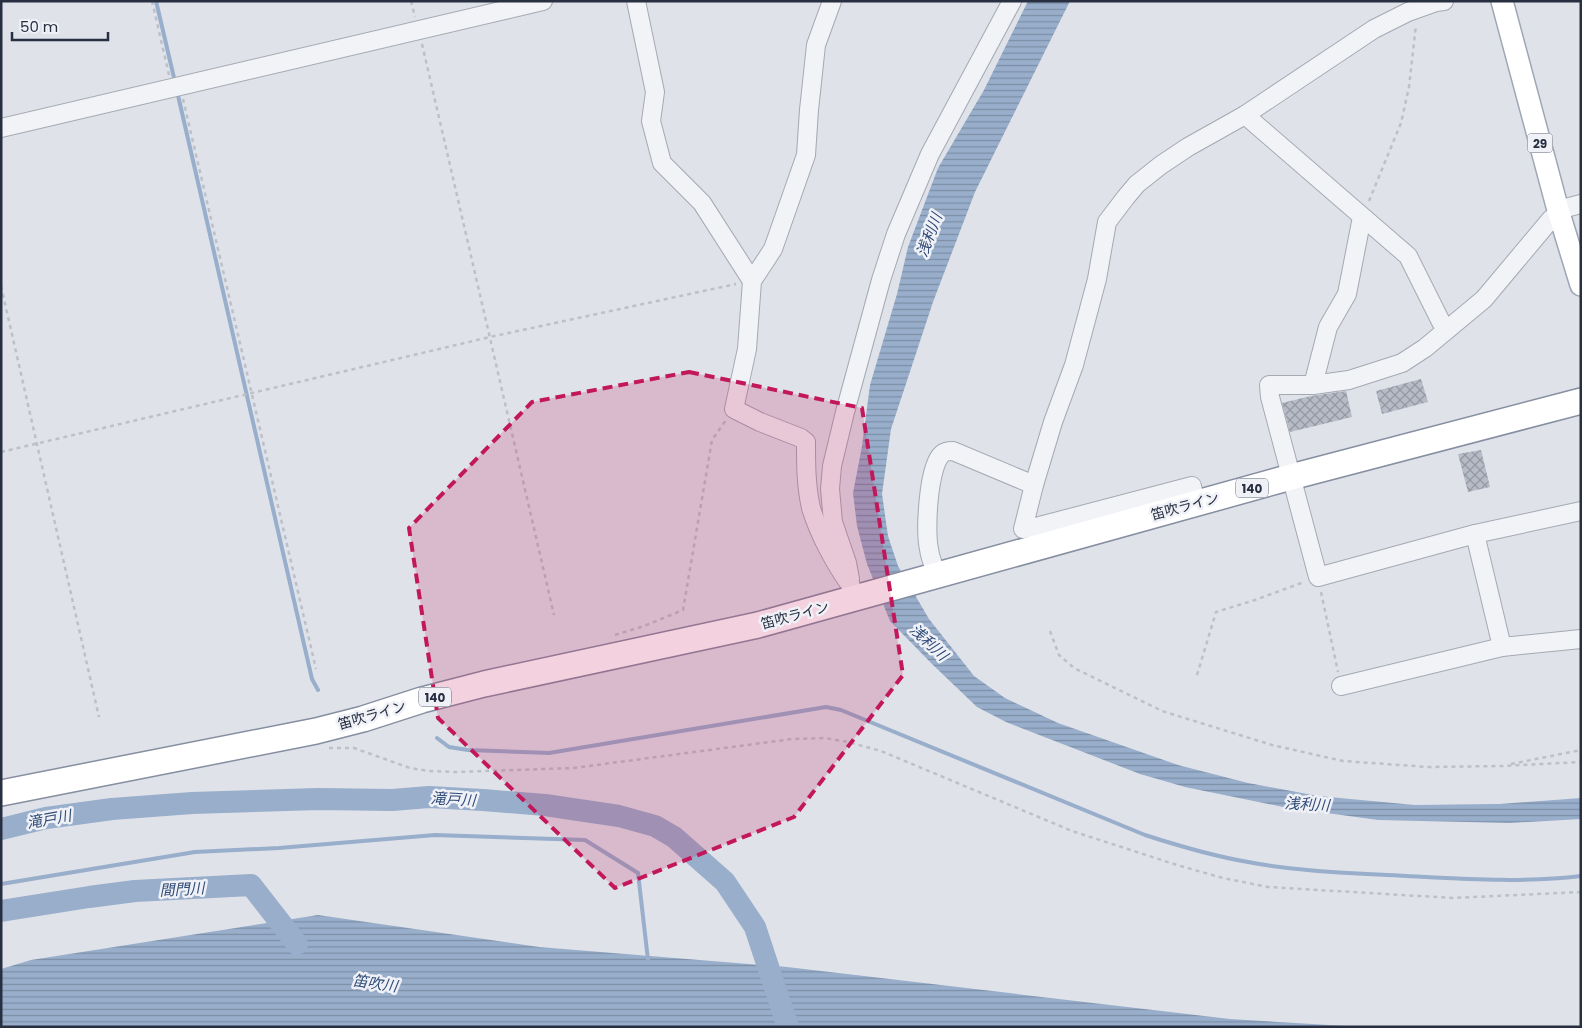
<svg xmlns="http://www.w3.org/2000/svg" width="1582" height="1028" font-family="Poppins,'Noto Sans JP',sans-serif">
	<defs>
		<pattern id="water-rules" width="6" height="5" patternUnits="userSpaceOnUse" patternTransform="scale(1.25)"><rect width="6" height="5" fill="#98aecb"/><path d="M0 2.5h6" fill="none" stroke="#7c8ea6"/></pattern>
		<pattern id="building-cross-hatch" width="8" height="8" patternUnits="userSpaceOnUse" patternTransform="scale(1.25)"><rect width="8" height="8" fill="#b6bbc6"/><path d="M0 0l8 8M0 8l8-8" fill="none" stroke="#9498a2"/></pattern>
	</defs>
	<rect width="100%" height="100%" fill="#dfe2e9"/>
	<g fill="url(#water-rules)">
		<polygon points="1028,1 1070,1 975,192 933,302 891,429 882,494 888,536 898,566 929,619 974,676 1005,698 1058,723 1178,765 1248,783 1318,796 1415,805 1500,804 1581,798 1581,819 1510,823 1378,820 1283,807 1185,787 1140,774 1006,722 977,707 932,664 890,621 867,564 857,526 853,493 862,446 870,385 897,294 908,247 938,168 984,90"/>
		<polygon points="318,915 539,947 787,967 1230,1019 1362,1027 1,1027 1,969 31,960"/>
	</g>
	<g fill="none" stroke-linecap="round" stroke-linejoin="round">
		<g stroke="#98aecb" stroke-width="4">
			<polyline points="156,1 175,82"/>
			<polyline points="177,91 312,679 318,690"/>
			<path d="M437,738L449,747L468,750L549,753L826,707L841,710L1145,835C1179,846 1213,856 1248,862C1300,872 1354,873 1407,876C1465,879 1523,883 1581,876"/>
			<polyline points="1,884 195,852 279,848 435,835 585,840 638,873 648,960"/>
		</g>
		<g stroke="#98aecb" stroke-width="22">
			<polyline points="1,829 46,818 112,809 192,803 318,799 392,800 429,797 483,800 545,805 619,816 655,826 674,837 725,882 755,927 788,1027"/>
			<polyline points="1,911 89,897 135,891 251,885 297,944"/>
		</g>
	</g>
	<g fill="url(#building-cross-hatch)">
		<polygon points="1421,379 1428,402 1382,414 1376,391"/>
		<polygon points="1346,391 1352,417 1290,432 1282,403 1311,396"/>
		<polygon points="1481,450 1490,487 1468,492 1458,454"/>
	</g>
	<g fill="none" stroke-linecap="round" stroke-linejoin="round">
		<defs>
			<g id="minor">
				<polyline points="636,1 655,92 651,121 662,163 702,203 752,281"/>
				<path d="M832,1L816,45L809,110L806,155L773,249L752,281L747,349L734,409L760,422L801,438L806,442C806,464 806,486 811,508C819,534 835,564 851,586"/>
				<polyline points="1245,115 1408,256 1441,322 1448,329"/>
				<polyline points="1,128 543,1"/>
				<polyline points="1558,210 1581,204"/>
				<polyline points="1561,215 1551,219 1484,299 1425,348 1402,363 1349,380 1313,385 1269,385 1270,397 1318,577 1475,534 1581,511"/>
				<polyline points="1313,385 1328,327 1347,294 1362,217"/>
				<polyline points="1196,503 1192,486 1032,528 1023,529 1034,485 1053,422 1074,365 1097,279 1107,222 1126,197 1137,184 1161,165 1188,147 1245,115 1374,29 1408,12 1436,2 1444,1"/>
				<polyline points="1475,534 1502,647"/>
				<path d="M937,575C934,567 930,558 929,549C925,531 928,466 942,454C945,451 949,451 953,451L1034,485"/>
				<polyline points="850,579 847,563 833,522 830,489 832,466 845,412 881,280 896,234 930,154 1012,1"/>
				<polyline points="1341,686 1502,647 1581,639"/>
			</g>
			<polyline id="major" points="1502,1 1558,210 1581,285"/>
			<polyline id="highway" points="1,793 316,731 363,719 422,700 484,684 758,625 1291,477 1581,401"/>
		</defs>
		<use href="#minor" stroke="#a4a9b3" stroke-width="20"/>
		<use href="#major" stroke="#9ea6b5" stroke-width="24"/>
		<use href="#highway" stroke="#868ea1" stroke-width="28"/>
		<g stroke="#bdc0c8" stroke-width="2.5" stroke-dasharray="4 4" stroke-linecap="butt">
			<polyline points="152,1 169,75"/>
			<polyline points="411,1 415,17"/>
			<polyline points="422,44 554,615"/>
			<polyline points="183,99 316,669"/>
			<polyline points="1369,201 1401,123 1409,87 1416,25"/>
			<polyline points="1,286 99,717"/>
			<polyline points="1,452 490,337 736,284"/>
			<polyline points="1321,592 1338,672"/>
			<polyline points="1050,631 1059,655 1074,668 1162,711 1272,745 1343,761 1428,767 1501,766 1581,762"/>
			<polyline points="615,635 644,626 683,610 712,440 726,420"/>
			<polyline points="1197,675 1216,612 1255,600 1304,582"/>
			<polyline points="329,748 354,748 410,768 429,771 456,772 574,768 792,739 825,738 848,742 881,751 1072,831 1177,865 1223,878 1268,887 1453,898 1581,892"/>
			<polyline points="1511,764 1581,750"/>
		</g>
		<use href="#minor" stroke="#f2f3f7" stroke-width="18"/>
		<use href="#major" stroke="#fff" stroke-width="21"/>
		<use href="#highway" stroke="#fff" stroke-width="25"/>
	</g>
	<path fill="#c2185b" fill-opacity="0.2" stroke="#c2185b" stroke-width="4" stroke-dasharray="10 6" stroke-linejoin="round" d="M689,372L862,408L903,675L794,817L615,888L438,718L409,528L532,402Z"/>
	<g text-anchor="middle" dominant-baseline="central" stroke-width="5" stroke-linejoin="round" paint-order="stroke">
		<g fill="#eff1f7" stroke="#636978" stroke-width="1">
			<rect x="1527.5" y="133.5" width="25" height="19" rx="4"/>
			<rect x="1236" y="478.5" width="32" height="19" rx="4"/>
			<rect x="419" y="687.5" width="32" height="19" rx="4"/>
		</g>
		<g font-size="12" font-weight="bold" fill="#272f41">
			<text x="1540" y="143">29</text>
			<text x="1252" y="488">140</text>
			<text x="435" y="697">140</text>
		</g>
		<g font-size="14" fill="#272f41" stroke="#eff1f7">
			<text transform="translate(1185 506) rotate(-15)">笛吹ライン</text>
			<text transform="translate(795 615) rotate(-15)">笛吹ライン</text>
			<text transform="translate(372 715) rotate(-16)">笛吹ライン</text>
		</g>
		<g font-size="15" font-style="italic" fill="#2f4b77" stroke="#eff1f7">
			<text transform="translate(929 235) rotate(-69)">浅利川</text>
			<text transform="translate(929 642) rotate(43)">浅利川</text>
			<text transform="translate(453 799) rotate(3)">滝戸川</text>
			<text transform="translate(1307 804) rotate(3)">浅利川</text>
			<text transform="translate(49 819) rotate(-10)">滝戸川</text>
			<text transform="translate(182 889) rotate(-3)">間門川</text>
			<text transform="translate(375 983) rotate(8)">笛吹川</text>
		</g>
	</g>
	<rect width="1582" height="1028" fill="none" stroke="#272f41" stroke-width="5"/>
	<path d="M12 32v8h96v-8" fill="none" stroke="#272f41" stroke-width="2.5"/>
	<text x="20" y="32" font-size="15" fill="#272f41" stroke="#eff1f7" stroke-width="4" paint-order="stroke">50 m</text>
</svg>
